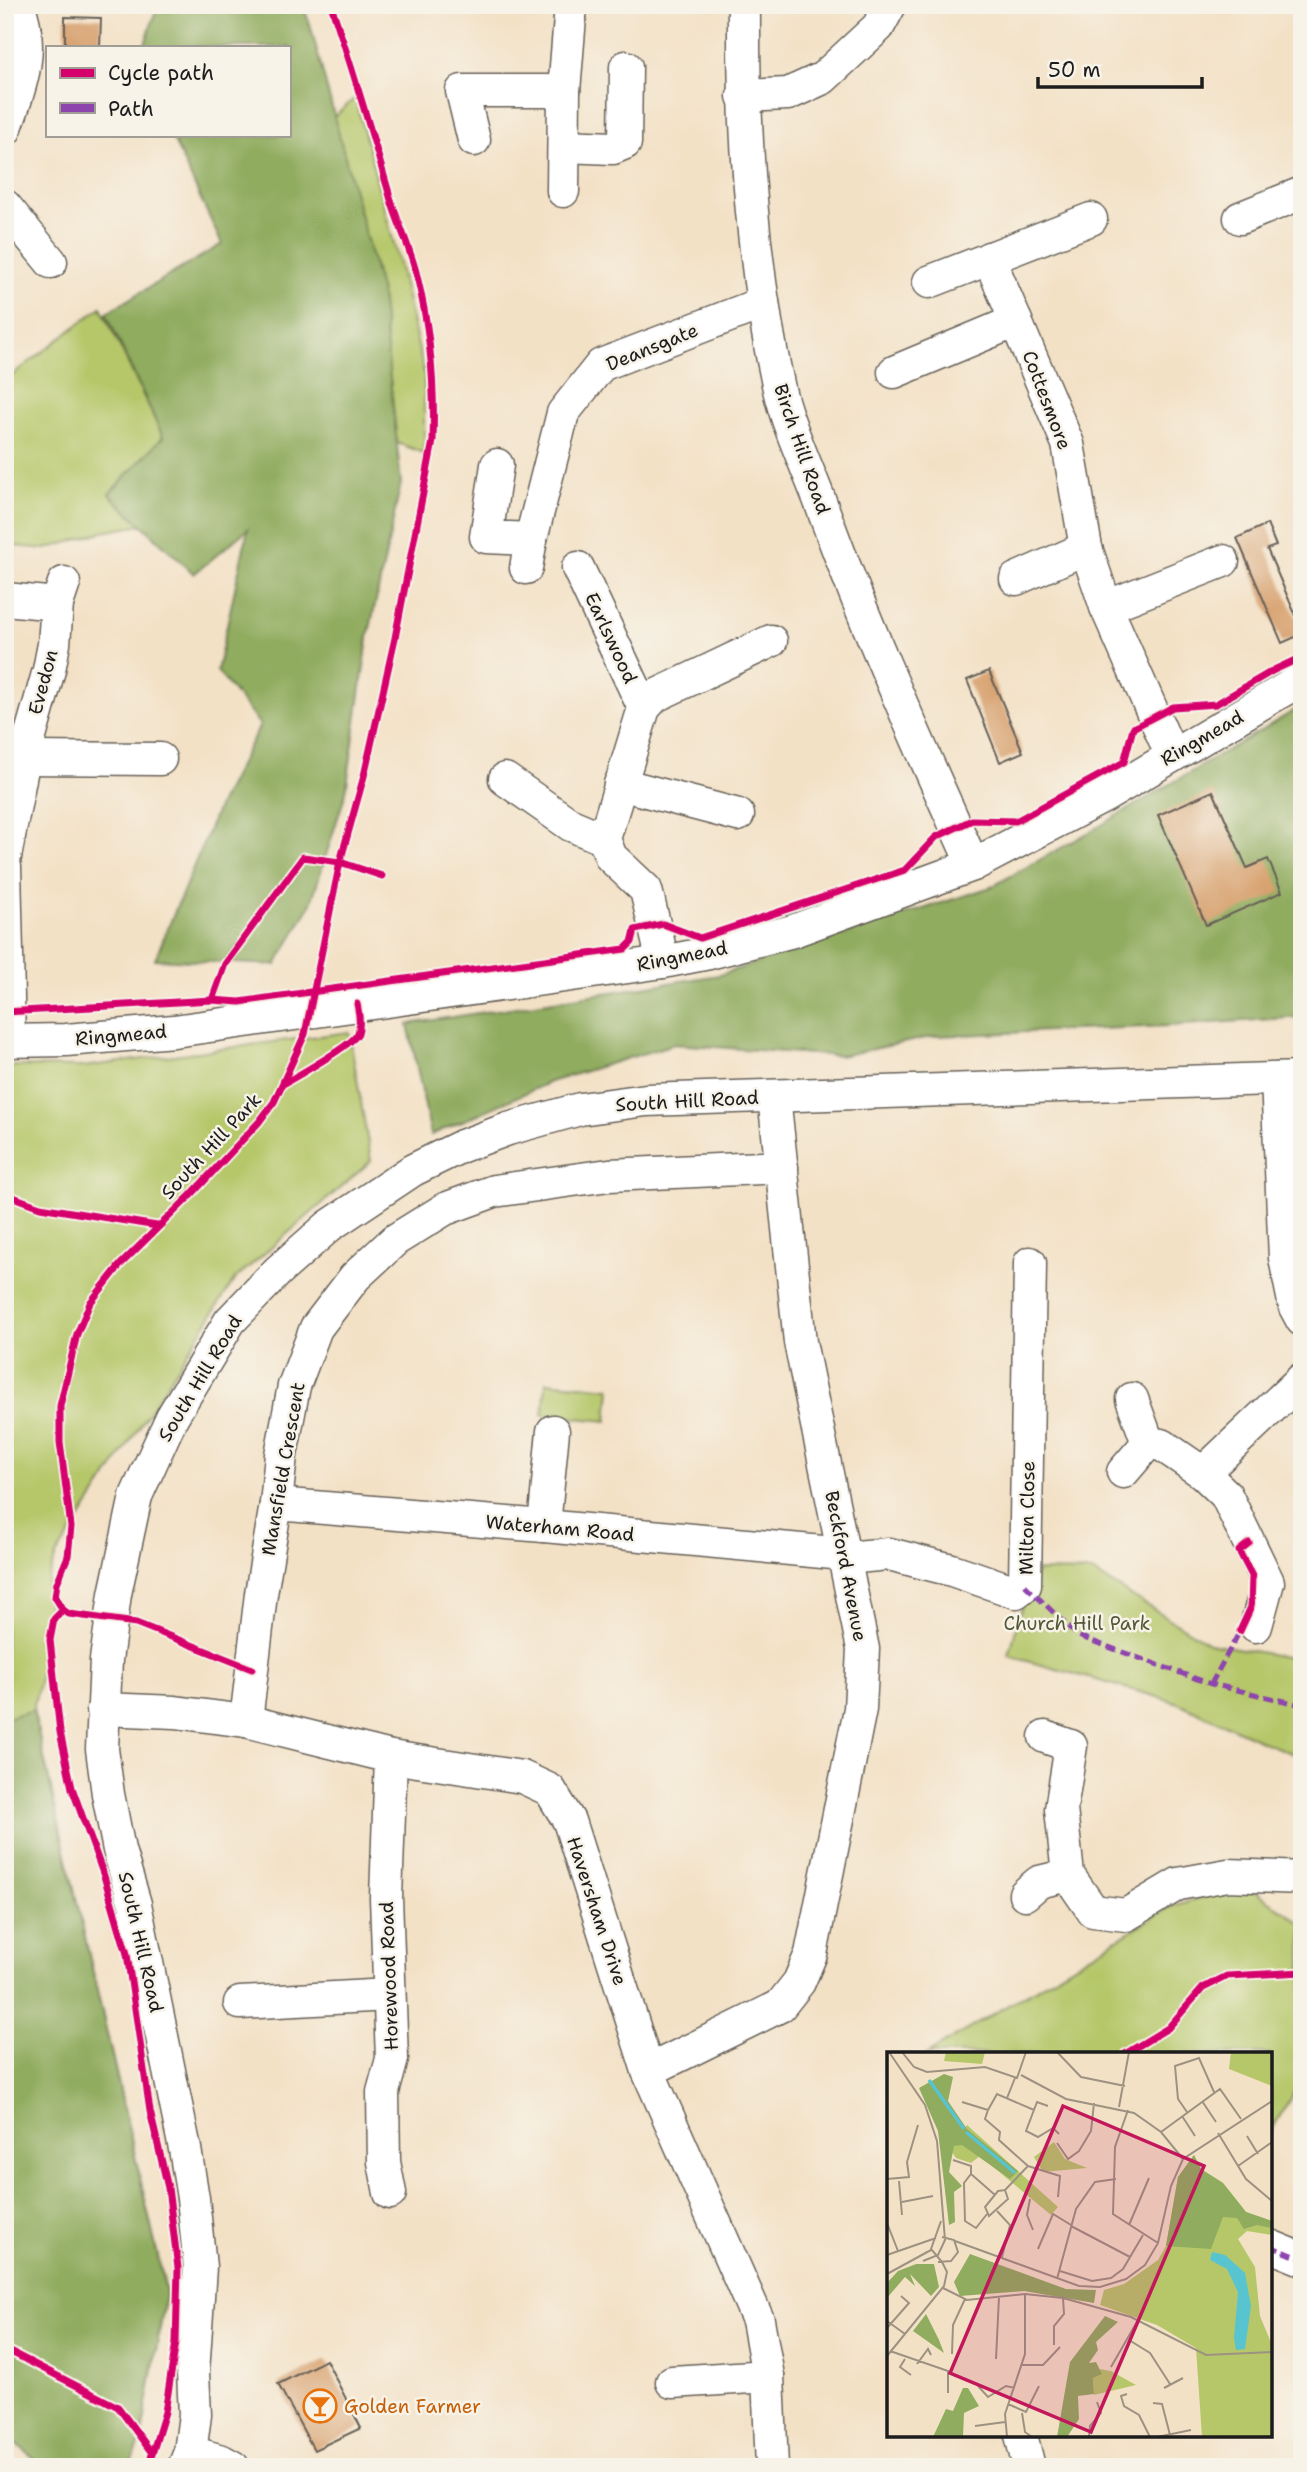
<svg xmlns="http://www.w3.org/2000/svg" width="1307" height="2472" font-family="'Shantell Sans',sans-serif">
	<rect width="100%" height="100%" fill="#f7f3e8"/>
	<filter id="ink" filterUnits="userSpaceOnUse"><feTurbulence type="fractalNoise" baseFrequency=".0143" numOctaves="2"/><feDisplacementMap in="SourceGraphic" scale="14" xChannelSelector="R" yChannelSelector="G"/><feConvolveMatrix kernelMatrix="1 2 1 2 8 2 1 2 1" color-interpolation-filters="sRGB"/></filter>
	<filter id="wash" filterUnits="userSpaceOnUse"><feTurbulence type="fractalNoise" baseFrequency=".00686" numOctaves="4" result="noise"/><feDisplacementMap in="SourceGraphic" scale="28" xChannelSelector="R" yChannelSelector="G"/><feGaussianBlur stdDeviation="1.57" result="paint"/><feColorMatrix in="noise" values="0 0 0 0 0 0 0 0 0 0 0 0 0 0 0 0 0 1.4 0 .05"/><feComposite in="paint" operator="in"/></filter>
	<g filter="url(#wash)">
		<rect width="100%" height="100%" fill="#f3e1c6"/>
		<g fill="#b6c76a" stroke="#697243" stroke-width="2">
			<polygon points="355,98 399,263 424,372 424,453 397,443 381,293 334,117"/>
			<polygon points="101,307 163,437 109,494 142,525 102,532 46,549 5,545 5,381"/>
			<polygon points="349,1032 371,1161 235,1279 56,1556 48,1579 48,1621 44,1659 33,1710 166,2292 141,2440 130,2467 46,2467 5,2435 5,1066 83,1067"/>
			<polygon points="546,1382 610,1388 607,1421 543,1415"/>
			<polygon points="1037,1571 1092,1572 1209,1643 1302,1660 1302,1757 1268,1744 1176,1702 1009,1656 1022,1606 1032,1590"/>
			<polygon points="1245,1884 1302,1924 1302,2078 1270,2133 1270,2054 927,2054 1172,1906"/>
		</g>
		<g fill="#90ac5e" stroke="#56643d" stroke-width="2">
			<polygon points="158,5 303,5 311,28 381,293 401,483 368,638 346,792 310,906 276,965 155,959 220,803 260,725 217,671 248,529 194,574 109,494 163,437 106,313 222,244 171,135 289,135 289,47 144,47"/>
			<polygon points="1302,706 1302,1017 1168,1026 936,1036 840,1056 674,1044 550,1082 431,1135 408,1024 719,975 991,887 1093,830"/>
			<polygon points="33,1710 166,2292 141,2440 130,2467 46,2467 5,2435 5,1718"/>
		</g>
		<g id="blocks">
			<g fill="#d69d69">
				<polygon points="65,17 101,18 100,47 65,47"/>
				<polygon points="1267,524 1276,546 1267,549 1302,630 1302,634 1282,643 1237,538"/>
				<polygon points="989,671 1023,752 1000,762 967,680"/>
				<polygon points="1213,791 1247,868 1268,859 1282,892 1206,925 1158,815"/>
				<polygon points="326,2360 361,2428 314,2450 278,2384"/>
			</g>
		</g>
	</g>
	<g filter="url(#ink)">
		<use href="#blocks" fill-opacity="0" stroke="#676158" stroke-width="2"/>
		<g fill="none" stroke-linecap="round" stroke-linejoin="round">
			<defs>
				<g id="minor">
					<path d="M744,5C743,134 751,263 779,389C787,425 808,469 821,504C865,626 920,746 973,865"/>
					<polyline points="743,96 788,94 823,78 878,27 890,5"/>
					<path d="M5,130C20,89 36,48 18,5"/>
					<polyline points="474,140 462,91 564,91"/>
					<polyline points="564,146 613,148 625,143 626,67"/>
					<polyline points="563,191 564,91 571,5"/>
					<polyline points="5,206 51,262"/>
					<polyline points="1240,218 1302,193"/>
					<polyline points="989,258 1068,444 1086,548 1106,607 1172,756"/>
					<polyline points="929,282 1091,219"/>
					<polyline points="894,372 1016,321"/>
					<polyline points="497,465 486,537 531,539"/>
					<polyline points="526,568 531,539 563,413 601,365 763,303"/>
					<polyline points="578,568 644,708"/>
					<polyline points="1016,579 1086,548"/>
					<polyline points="5,599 57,604"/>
					<polyline points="1106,607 1223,561"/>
					<polyline points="24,758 160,759"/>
					<polyline points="505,779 571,825 604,839"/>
					<polyline points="620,784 738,815"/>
					<polyline points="5,857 24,758 49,670 54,644 57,604 64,583"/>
					<polyline points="5,867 9,1041"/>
					<polyline points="663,962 646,890 611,857 604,839 644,708 655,696 771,641"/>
					<polyline points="5,1041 66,1040 174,1031 663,962 709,953 793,931 973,865 1105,796 1302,679"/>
					<polyline points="1277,1079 1285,1258 1295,1307 1302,1320"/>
					<polyline points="1132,1399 1148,1443"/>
					<polyline points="1148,1443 1162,1445 1203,1473 1226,1495 1268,1582 1256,1626"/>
					<polyline points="1123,1472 1148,1443"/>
					<polyline points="1203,1473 1302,1379"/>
					<polyline points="276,1504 544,1526 844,1554"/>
					<polyline points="544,1526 553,1431"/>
					<polyline points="845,1558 889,1554 952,1570 1016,1592 1025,1585 1030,1263"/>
					<polyline points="103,1709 175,1712 246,1721 391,1757 522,1777 550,1790 569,1821 648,2071 758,2320 768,2376 772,2467"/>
					<polyline points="246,1721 261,1594 276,1504 281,1455 294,1386 316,1328 355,1277 395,1240 445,1209 494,1191 609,1175 782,1167"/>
					<polyline points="1045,1737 1071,1746 1061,1809 1068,1875 1093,1911 1126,1915 1178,1884 1228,1875 1302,1878"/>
					<polyline points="1025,1894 1039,1882 1068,1875"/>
					<polyline points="240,2003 389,1995"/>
					<polyline points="648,2071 780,2006 799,1982 811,1954 860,1709 863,1649 800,1342 774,1096"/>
					<polyline points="390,2193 384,2162 383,2092 392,2059 386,1898 391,1757"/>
					<polyline points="1270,2246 1302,2259"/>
					<polyline points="672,2382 768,2376"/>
					<polyline points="1021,2435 1029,2467"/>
					<polyline points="190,2452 222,2461 233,2467"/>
					<polyline points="184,2467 190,2452 195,2415 193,2373 200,2267 193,2198 185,2149 135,1904 119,1850 108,1794 102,1749 106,1660 115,1594 136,1496 172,1417 230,1321 278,1271 329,1226 413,1170 462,1146 508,1129 580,1109 646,1100 1302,1078"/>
				</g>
			</defs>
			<use href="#minor" stroke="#676158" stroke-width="35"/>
			<use href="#minor" stroke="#fff" stroke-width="32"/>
			<g stroke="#8e44ad" stroke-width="5" stroke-dasharray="10 5" stroke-linecap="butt">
				<polyline points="1025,1585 1078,1636 1211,1684 1302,1705"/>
				<polyline points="1211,1684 1240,1631"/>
				<polyline points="1270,2246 1302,2259"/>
			</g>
			<defs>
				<g id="cycleway">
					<polyline points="212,1000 225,964 303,857 340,862 382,876"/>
					<polyline points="5,1012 212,1000 240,1002 274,997 625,949 632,942 635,930 663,924 700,938 905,870 936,837 972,820 1016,821 1124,762 1133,728 1173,707 1216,704 1274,670 1302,657"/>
					<path d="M283,1084C297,1076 354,1044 358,1033C361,1024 359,1013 357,1004"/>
					<polyline points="5,1194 40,1207 157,1226"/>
					<path d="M63,1610L55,1597L57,1583L68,1556L71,1527L60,1442V1406L77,1334L90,1303L121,1264L191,1195L259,1122L274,1102L305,1034L340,862L364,776L395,638L433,441C435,387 430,329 417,276C411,250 399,226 391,200C372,134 353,70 331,5"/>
					<polyline points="63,1610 54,1619 50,1640 60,1732 72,1788 104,1876 127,1954 150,2111 168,2188 178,2268 176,2342 165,2412 148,2467"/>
					<polyline points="63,1610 69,1614 136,1623 252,1669"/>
					<polyline points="1240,1631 1251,1607 1252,1576 1239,1551 1249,1543"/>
					<polyline points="1125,2054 1168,2028 1203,1988 1227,1976 1302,1972"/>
					<polyline points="5,2349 118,2407 152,2453"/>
				</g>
			</defs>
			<use href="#cycleway" stroke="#f7f3e8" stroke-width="11"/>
			<use href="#cycleway" stroke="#d6006c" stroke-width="7"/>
		</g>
	</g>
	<defs>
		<symbol id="bar-ring" viewBox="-11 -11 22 22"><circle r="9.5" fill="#f7f3e8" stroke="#e8710a" stroke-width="1.5"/><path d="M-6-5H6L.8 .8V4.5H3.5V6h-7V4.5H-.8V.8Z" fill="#e8710a"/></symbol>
	</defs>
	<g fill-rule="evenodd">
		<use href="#bar-ring" x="301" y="2387" width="38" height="38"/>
	</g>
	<g text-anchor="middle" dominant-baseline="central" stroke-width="5" stroke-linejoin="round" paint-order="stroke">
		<g font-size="19" fill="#1c1c1c" stroke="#f7f3e8">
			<text transform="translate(652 347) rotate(-22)">Deansgate</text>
			<text transform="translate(1047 400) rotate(69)">Cottesmore</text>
			<text transform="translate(802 449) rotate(71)">Birch Hill Road</text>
			<text transform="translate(611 638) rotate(65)">Earlswood</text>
			<text transform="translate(43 682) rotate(-75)">Evedon</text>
			<text transform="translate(1202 738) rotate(-30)">Ringmead</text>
			<text transform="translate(682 956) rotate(-11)">Ringmead</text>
			<text transform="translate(121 1035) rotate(-5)">Ringmead</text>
			<text transform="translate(687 1101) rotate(-3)">South Hill Road</text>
			<text transform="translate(211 1146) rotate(-47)">South Hill Park</text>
			<text transform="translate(200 1378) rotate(-59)">South Hill Road</text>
			<text transform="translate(283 1469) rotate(-80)">Mansfield Crescent</text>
			<text transform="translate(1027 1518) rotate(-89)">Milton Close</text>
			<text transform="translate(560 1528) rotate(5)">Waterham Road</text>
			<text transform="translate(846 1566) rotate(79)">Beckford Avenue</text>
			<text transform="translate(597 1911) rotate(72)">Haversham Drive</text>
			<text transform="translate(141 1942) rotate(77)">South Hill Road</text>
			<text transform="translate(389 1976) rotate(-92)">Horewood Road</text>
		</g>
		<g font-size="19" fill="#525837" stroke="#f7f3e8">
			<text x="1077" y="1623">Church Hill Park</text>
		</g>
		<g font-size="19" fill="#c56008" stroke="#f7f3e8" text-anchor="start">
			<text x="344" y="2406">Golden Farmer</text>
		</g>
	</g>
	<g transform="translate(887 2052)">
		<rect width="385" height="385" fill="#f3e1c6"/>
		<path d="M59,0H98L95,12L57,9ZM344,0H385V34L342,17ZM80,73L171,155L164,163L93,104L84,111L69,106L63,97ZM167,90L178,107L200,116L156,120L147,105ZM307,103L314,117L336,131L359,160L385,169V183L360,179L351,187L368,215L373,264L385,293V385H315L309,296L270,273L213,253L217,238L237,232L271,208L279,194L291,125ZM213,317L224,319L249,333L207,343L206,326L214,322Z" fill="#b6c76a"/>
		<path d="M57,22L66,25L61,49L80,77L131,119L123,127L75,93L67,94L62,120L75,134L67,140L68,170L62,173L51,79L32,36ZM307,103L314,117L336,131L359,160L385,169V176L370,173L357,177L350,166L336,165L324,197L279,194L291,125ZM83,202L179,237L209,238L207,251L137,239L73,244L67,230ZM29,212H47L52,235L44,244L23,222L28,234L18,225L0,246V231L11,219ZM39,262L52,288L57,301L26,279ZM218,264L231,270L209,290L211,298L202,311L209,310L215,322L206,326L207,342L191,344L192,367L180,385H170L183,310ZM76,336H81L92,354L77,361L76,385H46L59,357L66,359Z" fill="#90ac5e"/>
		<path d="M325,200L338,203L358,221L364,254L358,297L349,298L347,286L351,240L340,217L323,208Z" fill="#57c4d0"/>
		<path fill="none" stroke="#57c4d0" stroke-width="3.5" d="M42,28L77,77M79,80L128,121"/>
		<path fill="none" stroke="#9d9282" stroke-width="2" d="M2,0L38,53L50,89L58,188L51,203L36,209M15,0L27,15L40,20L98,15L130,26L139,0M170,0L194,25L238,34M134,23L179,47L247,61L274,80L296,107M120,46L128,26M315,49L329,70M75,50L101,58L110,42L147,58M161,54L150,50L139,79L151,85L166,76L172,82M232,55L242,0M101,58L98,67L113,80L112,88L141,114L173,124L171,145M241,58L228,95L226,162L271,191M300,60L291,47L288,14L312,6L327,40M295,64L308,84M274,80L333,37L354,67M331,81L359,127L385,149M360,84L371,102M170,91L181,107L192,99L204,79L207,51M66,108L84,114V122M351,114L385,90M0,127L22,125L20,110L31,73M12,129L15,163M118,138L121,147L102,164L98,155L111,139ZM118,138L141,114M143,147L140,163L146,178M15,150L46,144M110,159L123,173L115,205M100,162L89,176L78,169L77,131L84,122L108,143M54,169L44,197L55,210M0,171L11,199M242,173L262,126M184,174L243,205M68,189L192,234L213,235L239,227L258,213L271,191L284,134L296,107L385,49M151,197L166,162L184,173M0,203L49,186M51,210L64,209L71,200L67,188L55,185M173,219L205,229L224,226L236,217L256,183M0,222L44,198M170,227L189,157L208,130L229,127M56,236L80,248L138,242L176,246L244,265L319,303L385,300M0,269L18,282M0,276L22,251L14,244M242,288L263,301L283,332M167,293V274L177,262L176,246M3,299L61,319V341M65,302L66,273L78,247M0,304L57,234L60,220L55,210M18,307L13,315L24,323M109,307L112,245M30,312L41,297L44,303M135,313H156L173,295M224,315L251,268M91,334L101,345L119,334L128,336M277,336L296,326M240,342L234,344L237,354L252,363L263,385M266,351L275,352L283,383M121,352L139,360L152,334M135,361L138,380L145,385M88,374L118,370M120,385L118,362L138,302V242M202,385L203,374L214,361L210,350M270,385L304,378"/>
		<path fill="#c2185b" fill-opacity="0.15" stroke="#c2185b" stroke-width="3.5" d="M176,54L317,114L204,380L63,321Z"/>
		<rect width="385" height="385" fill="none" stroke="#1c1c1c" stroke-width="3.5"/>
	</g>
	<rect width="1307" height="2472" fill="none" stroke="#f7f3e8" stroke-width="28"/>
	<rect x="46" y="46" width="245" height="91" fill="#f7f3e8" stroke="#9f9d96" stroke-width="2"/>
	<rect x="60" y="68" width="35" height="10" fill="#d6006c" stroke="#9f9d96" stroke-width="2"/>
	<text x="108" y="80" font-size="21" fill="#1c1c1c">Cycle path</text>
	<rect x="60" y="103" width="35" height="10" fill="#8e44ad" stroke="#9f9d96" stroke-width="2"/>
	<text x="108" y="116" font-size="21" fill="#1c1c1c">Path</text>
	<path d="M1038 77v10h164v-10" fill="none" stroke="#1c1c1c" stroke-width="3.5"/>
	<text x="1048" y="77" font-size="21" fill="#1c1c1c" stroke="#f7f3e8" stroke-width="5" paint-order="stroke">50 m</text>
</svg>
